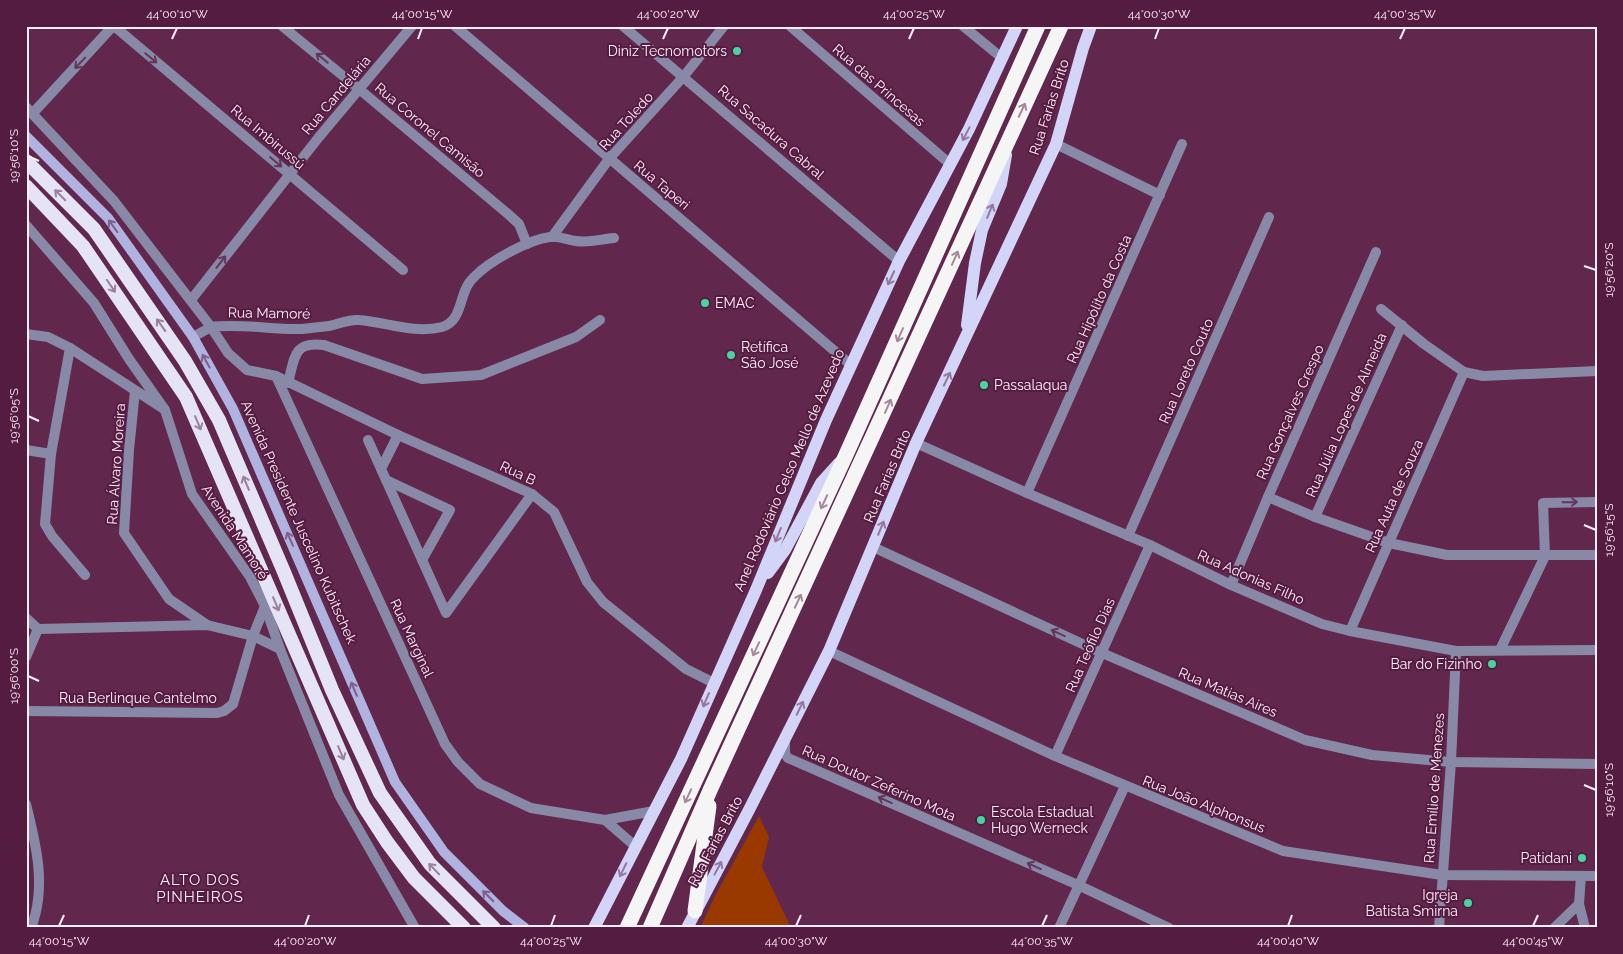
<svg xmlns="http://www.w3.org/2000/svg" width="1623" height="954" font-family="Raleway,sans-serif">
	<rect width="100%" height="100%" fill="#61274d"/>
	<polygon fill="#993900" points="759,816 769,837 762,867 791,928 700,928 715,896"/>
	<g fill="none" stroke-linecap="round" stroke-linejoin="round">
		<g stroke="#8889a6" stroke-width="10">
			<polyline points="114,26 403,270"/>
			<polyline points="282,26 359,89 508,214 519,224 527,244"/>
			<polyline points="455,26 851,365"/>
			<polyline points="623,26 899,261"/>
			<polyline points="790,26 950,164"/>
			<polyline points="963,26 1002,58"/>
			<polyline points="33,113 113,26"/>
			<polyline points="1056,144 1160,195"/>
			<polyline points="552,237 609,159 684,76 724,26"/>
			<path d="M614,238C602,239 588,243 576,241C568,240 559,236 550,237C527,240 483,264 469,283C459,297 462,321 442,327C414,334 386,322 359,320C349,319 338,324 329,326C320,327 311,328 302,329C272,330 242,323 211,327L228,353L247,370L276,376L398,435L532,494L554,512L587,582L603,602L686,669L714,683"/>
			<polyline points="191,300 319,137 412,26"/>
			<polyline points="1381,309 1424,344 1464,372 1483,376 1597,371"/>
			<polyline points="26,334 48,337 70,348 164,409"/>
			<polyline points="70,348 51,454 45,524 52,536 85,575"/>
			<polyline points="276,376 445,744 458,762 480,784 531,808 605,820 654,811"/>
			<path d="M288,383C295,357 293,341 324,345L422,379L481,375L576,337L600,320"/>
			<polyline points="135,391 129,450 124,533 169,599 207,625"/>
			<polyline points="368,440 446,613 532,494"/>
			<polyline points="916,443 1027,493 1150,545 1231,585 1322,624 1350,631 1456,651 1597,650"/>
			<polyline points="26,450 51,454"/>
			<polyline points="381,469 398,435"/>
			<polyline points="386,480 450,510 422,560"/>
			<polyline points="1027,493 1182,144"/>
			<polyline points="1268,497 1315,517 1389,543 1447,555 1597,555"/>
			<polyline points="1315,517 1402,325"/>
			<polyline points="1128,536 1269,217"/>
			<polyline points="873,547 1102,653 1305,740 1372,755 1451,762 1597,764"/>
			<polyline points="1231,585 1268,497 1376,252"/>
			<polyline points="26,618 38,629 207,625 253,636 280,649"/>
			<polyline points="1350,631 1464,372"/>
			<polyline points="1500,650 1545,556 1543,503 1597,502"/>
			<polyline points="829,651 1055,756 1283,851 1442,875 1597,876"/>
			<polyline points="26,657 38,629"/>
			<polyline points="26,711 217,713 224,711 233,704 253,636 265,606"/>
			<polyline points="785,739 785,754 788,758 1078,885 1169,928"/>
			<polyline points="1055,756 1150,545"/>
			<path d="M26,804C36,844 47,887 31,928"/>
			<polyline points="605,820 635,846"/>
			<polyline points="1581,876 1579,904 1585,928"/>
			<polyline points="1059,928 1125,786"/>
			<polyline points="1439,928 1451,762 1456,651"/>
			<polyline points="1554,928 1579,904"/>
		</g>
		<g stroke="#8889a6" stroke-width="10">
			<polyline points="26,107 114,201 211,327 193,337"/>
			<polyline points="26,225 94,303 129,359 165,410 192,494 250,577 265,606 280,649 339,795 415,928"/>
		</g>
		<polyline stroke="#b0b2e0" stroke-width="10" points="26,136 108,218 193,337 233,409 395,782 444,852 503,911 525,928"/>
		<g stroke="#d2d4f8" stroke-width="12">
			<polyline points="967,325 975,263 982,230 1001,184 1006,155"/>
			<polyline points="768,573 785,550 821,483 839,463"/>
			<polyline points="594,928 681,759 756,590 826,420 899,261 969,129 1017,26"/>
			<polyline points="687,928 750,808 829,651 916,443 1056,144 1083,48 1091,26"/>
		</g>
		<g stroke="#e4e4f6" stroke-width="14">
			<polyline points="26,161 94,229 185,361 219,420 284,572 332,690 380,793 430,864 494,928"/>
			<polyline points="26,186 83,246 186,397 363,805 387,842 414,878 464,928"/>
		</g>
		<g stroke="#f5f5f5" stroke-width="15">
			<polyline points="695,911 709,806"/>
			<polyline points="627,928 845,457 1038,26"/>
			<polyline points="650,928 711,788 1061,26"/>
		</g>
	</g>
	<defs><path id="oneway-shaft" d="M-6 0H5M1.5-3L5.5 0L1.5 3" fill="none" stroke-width="1.6" stroke-linecap="round" stroke-linejoin="round" transform="scale(1.25)"/></defs>
	<g stroke="#62375b">
		<use href="#oneway-shaft" transform="translate(151 58) rotate(40)"/>
		<use href="#oneway-shaft" transform="translate(322 58) rotate(-141)"/>
		<use href="#oneway-shaft" transform="translate(80 63) rotate(134)"/>
		<use href="#oneway-shaft" transform="translate(276 162) rotate(40)"/>
		<use href="#oneway-shaft" transform="translate(221 262) rotate(-52)"/>
		<use href="#oneway-shaft" transform="translate(1570 502) rotate(-1)"/>
		<use href="#oneway-shaft" transform="translate(1058 633) rotate(-155)"/>
		<use href="#oneway-shaft" transform="translate(885 800) rotate(-156)"/>
		<use href="#oneway-shaft" transform="translate(1034 866) rotate(-156)"/>
	</g>
	<g stroke="#a5889c">
		<use href="#oneway-shaft" transform="translate(1022 110) rotate(-65)"/>
		<use href="#oneway-shaft" transform="translate(955 258) rotate(-66)"/>
		<use href="#oneway-shaft" transform="translate(900 335) rotate(114)"/>
		<use href="#oneway-shaft" transform="translate(888 406) rotate(-66)"/>
		<use href="#oneway-shaft" transform="translate(824 502) rotate(115)"/>
		<use href="#oneway-shaft" transform="translate(798 601) rotate(-65)"/>
		<use href="#oneway-shaft" transform="translate(756 649) rotate(115)"/>
		<use href="#oneway-shaft" transform="translate(688 796) rotate(115)"/>
	</g>
	<g stroke="#94789d">
		<use href="#oneway-shaft" transform="translate(966 134) rotate(118)"/>
		<use href="#oneway-shaft" transform="translate(990 211) rotate(-68)"/>
		<use href="#oneway-shaft" transform="translate(891 278) rotate(115)"/>
		<use href="#oneway-shaft" transform="translate(947 379) rotate(-65)"/>
		<use href="#oneway-shaft" transform="translate(881 528) rotate(-67)"/>
		<use href="#oneway-shaft" transform="translate(778 535) rotate(112)"/>
		<use href="#oneway-shaft" transform="translate(706 700) rotate(114)"/>
		<use href="#oneway-shaft" transform="translate(800 708) rotate(-64)"/>
		<use href="#oneway-shaft" transform="translate(718 868) rotate(-62)"/>
		<use href="#oneway-shaft" transform="translate(623 870) rotate(116)"/>
	</g>
	<g stroke="#9c809c">
		<use href="#oneway-shaft" transform="translate(60 195) rotate(-135)"/>
		<use href="#oneway-shaft" transform="translate(111 286) rotate(56)"/>
		<use href="#oneway-shaft" transform="translate(161 325) rotate(-125)"/>
		<use href="#oneway-shaft" transform="translate(198 423) rotate(67)"/>
		<use href="#oneway-shaft" transform="translate(246 483) rotate(-113)"/>
		<use href="#oneway-shaft" transform="translate(276 604) rotate(67)"/>
		<use href="#oneway-shaft" transform="translate(341 753) rotate(67)"/>
		<use href="#oneway-shaft" transform="translate(434 869) rotate(-134)"/>
	</g>
	<g stroke="#7e6089">
		<use href="#oneway-shaft" transform="translate(113 226) rotate(-126)"/>
		<use href="#oneway-shaft" transform="translate(206 361) rotate(-119)"/>
		<use href="#oneway-shaft" transform="translate(290 539) rotate(-114)"/>
		<use href="#oneway-shaft" transform="translate(354 689) rotate(-113)"/>
		<use href="#oneway-shaft" transform="translate(488 896) rotate(-135)"/>
	</g>
	<path fill="none" stroke="#feeff8" stroke-width="2" d="M172,39L177,28M418,39L422,28M663,39L668,28M909,39L914,28M1155,39L1159,28M1400,39L1405,28M28,156L39,161M1584,266L1596,270M28,416L39,421M1584,525L1596,530M28,676L39,681M1584,785L1596,790M59,926L64,915M305,926L309,915M551,926L555,915M796,926L801,915M1042,926L1047,915M1288,926L1292,915M1533,926L1538,915"/>
	<g fill="#48d49d" stroke="#551c42" stroke-width="2">
		<circle cx="737" cy="51" r="5"/>
		<circle cx="705" cy="303" r="5"/>
		<circle cx="731" cy="355" r="5"/>
		<circle cx="984" cy="385" r="5"/>
		<circle cx="1492" cy="664" r="5"/>
		<circle cx="981" cy="820" r="5"/>
		<circle cx="1582" cy="858" r="5"/>
		<circle cx="1468" cy="903" r="5"/>
	</g>
	<g text-anchor="middle" dominant-baseline="central" stroke-width="4" stroke-linejoin="round" paint-order="stroke">
		<g font-size="14" fill="#feeff8" stroke="#551c42" text-anchor="end">
			<text x="727" y="51">Diniz Tecnomotors</text>
			<text x="715" y="303" text-anchor="start">EMAC</text>
			<text x="741" y="347" text-anchor="start">Retífica<tspan x="741" dy="16">São José</tspan></text>
			<text x="994" y="385" text-anchor="start">Passalaqua</text>
			<text x="1482" y="664">Bar do Fizinho</text>
			<text x="991" y="812" text-anchor="start">Escola Estadual<tspan x="991" dy="16">Hugo Werneck</tspan></text>
			<text x="1572" y="858">Patidani</text>
			<text x="1458" y="895">Igreja<tspan x="1458" dy="16">Batista Smirna</tspan></text>
		</g>
		<g font-size="14" fill="#feeff8" stroke="#551c42">
			<text transform="translate(879 85) rotate(41)">Rua das Princesas</text>
			<text transform="translate(336 95) rotate(-50)">Rua Candelária</text>
			<text transform="translate(1049 107) rotate(-72)">Rua Farias Brito</text>
			<text transform="translate(626 121) rotate(-48)">Rua Toledo</text>
			<text transform="translate(430 130) rotate(40)">Rua Coronel Camisão</text>
			<text transform="translate(771 132) rotate(41)">Rua Sacadura Cabral</text>
			<text transform="translate(268 137) rotate(40)">Rua Imbirussú</text>
			<text transform="translate(662 185) rotate(40)">Rua Taperi</text>
			<text transform="translate(1099 299) rotate(-66)">Rua Hipólito da Costa</text>
			<text transform="translate(269 313) rotate(1)">Rua Mamoré</text>
			<text transform="translate(1186 371) rotate(-66)">Rua Loreto Couto</text>
			<text transform="translate(1290 412) rotate(-66)">Rua Gonçalves Crespo</text>
			<text transform="translate(1346 415) rotate(-66)">Rua Júlia Lopes de Almeida</text>
			<text transform="translate(116 464) rotate(-86)">Rua Álvaro Moreira</text>
			<text transform="translate(789 470) rotate(-67)">Anel Rodoviário Celso Mello de Azevedo</text>
			<text transform="translate(518 473) rotate(25)">Rua B</text>
			<text transform="translate(887 476) rotate(-67)">Rua Farias Brito</text>
			<text transform="translate(1394 496) rotate(-66)">Rua Auta de Souza</text>
			<text transform="translate(299 522) rotate(66)">Avenida Presidente Juscelino Kubitschek</text>
			<text transform="translate(235 532) rotate(57)">Avenida Mamoré</text>
			<text transform="translate(1251 577) rotate(24)">Rua Adonias Filho</text>
			<text transform="translate(412 638) rotate(65)">Rua Marginal</text>
			<text transform="translate(1090 645) rotate(-66)">Rua Teófilo Dias</text>
			<text transform="translate(1228 692) rotate(23)">Rua Matias Aires</text>
			<text x="138" y="698">Rua Berlinque Cantelmo</text>
			<text transform="translate(879 783) rotate(24)">Rua Doutor Zeferino Mota</text>
			<text transform="translate(1434 788) rotate(-86)">Rua Emílio de Menezes</text>
			<text transform="translate(1204 804) rotate(22)">Rua João Alphonsus</text>
			<text transform="translate(715 841) rotate(-62)">Rua Farias Brito</text>
		</g>
		<g font-size="15" letter-spacing="1" fill="#feeff8" stroke="#551c42">
			<text x="200" y="880">ALTO DOS<tspan x="200" dy="17">PINHEIROS</tspan></text>
		</g>
	</g>
	<rect width="1623" height="954" fill="none" stroke="#551c42" stroke-width="55"/>
	<rect x="28" y="28" width="1568" height="898" fill="none" stroke="#feeff8" stroke-width="2"/>
	<g font-size="12" text-anchor="middle" fill="#feeff8">
		<text x="177" y="18">44°00'10"W</text>
		<text x="422" y="18">44°00'15"W</text>
		<text x="668" y="18">44°00'20"W</text>
		<text x="914" y="18">44°00'25"W</text>
		<text x="1159" y="18">44°00'30"W</text>
		<text x="1405" y="18">44°00'35"W</text>
		<text transform="translate(14 156) rotate(-90)" y="4">19°56'10"S</text>
		<text transform="translate(1609 270) rotate(-90)" y="4">19°56'20"S</text>
		<text transform="translate(14 416) rotate(-90)" y="4">19°56'05"S</text>
		<text transform="translate(1609 530) rotate(-90)" y="4">19°56'15"S</text>
		<text transform="translate(14 676) rotate(-90)" y="4">19°56'00"S</text>
		<text transform="translate(1609 790) rotate(-90)" y="4">19°56'10"S</text>
		<text x="59" y="945">44°00'15"W</text>
		<text x="305" y="945">44°00'20"W</text>
		<text x="551" y="945">44°00'25"W</text>
		<text x="796" y="945">44°00'30"W</text>
		<text x="1042" y="945">44°00'35"W</text>
		<text x="1288" y="945">44°00'40"W</text>
		<text x="1533" y="945">44°00'45"W</text>
	</g>
</svg>
